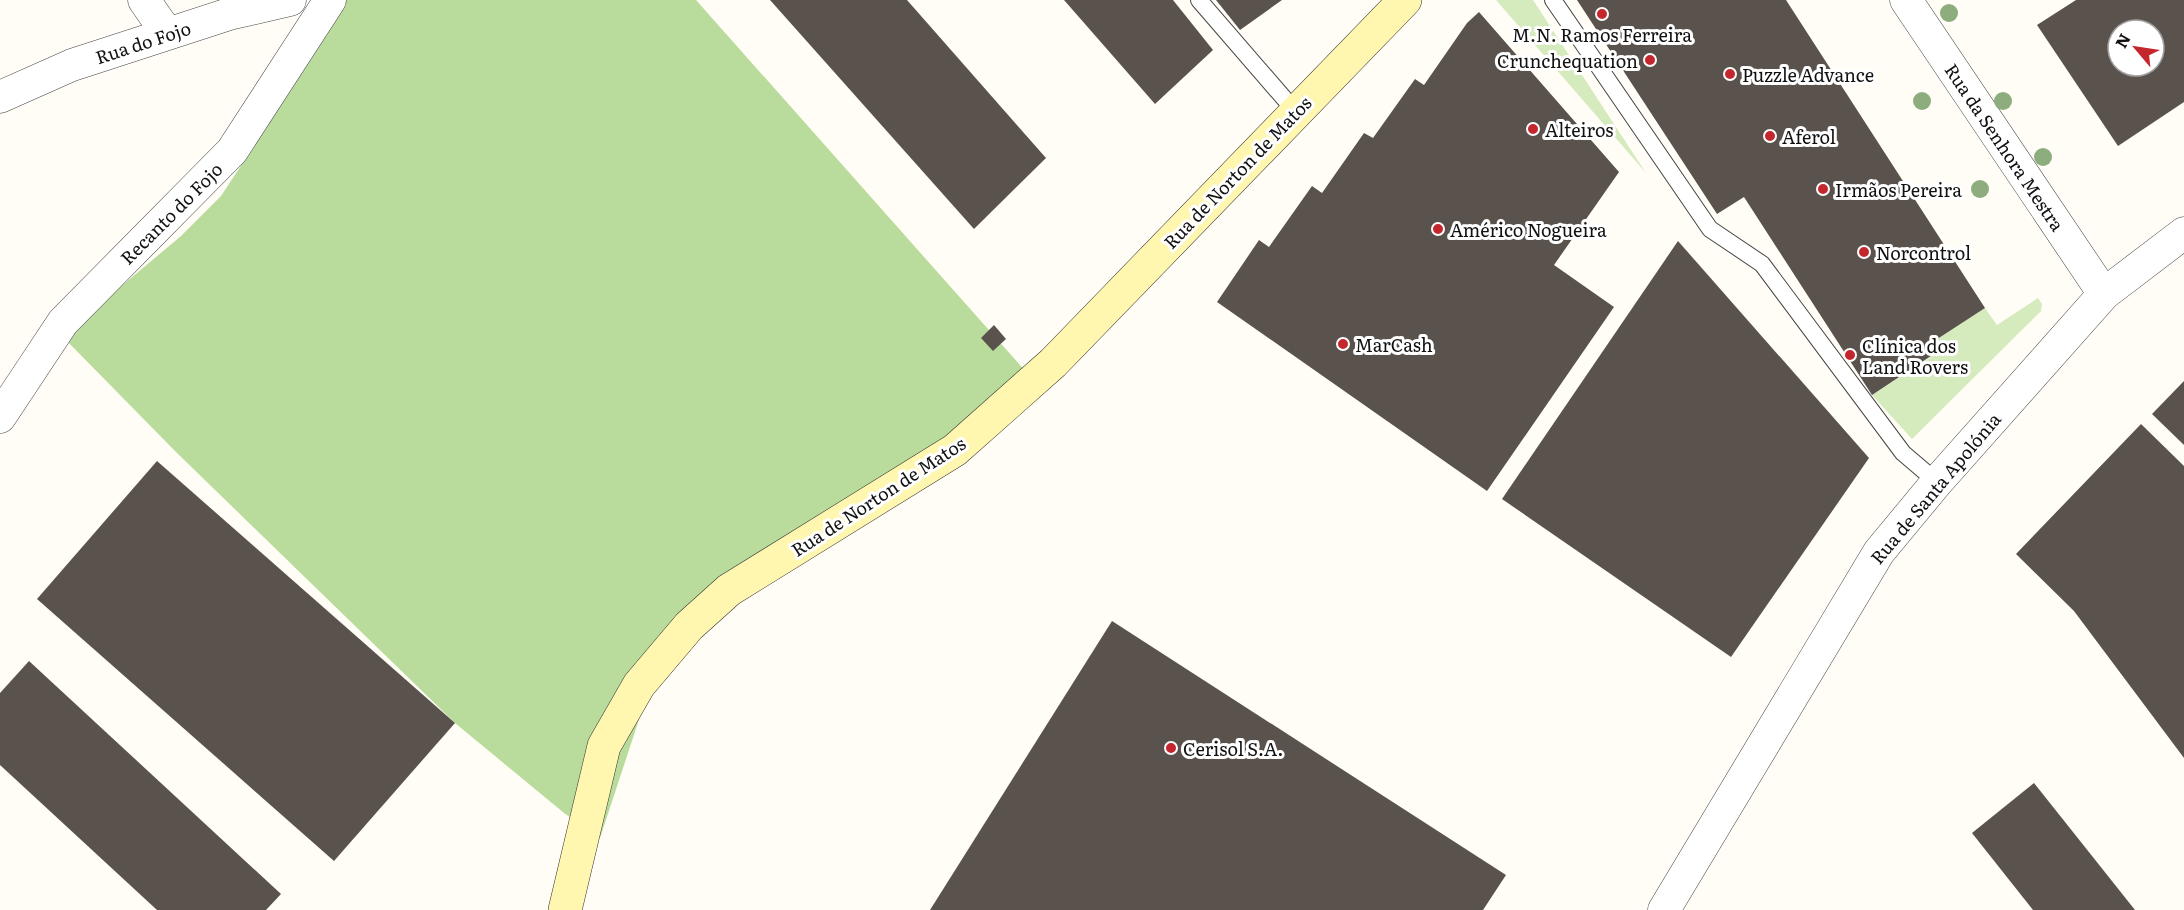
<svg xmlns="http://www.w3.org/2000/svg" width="2184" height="910" font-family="Literata,serif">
	<rect width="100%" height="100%" fill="#fffdf5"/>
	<g fill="#d5ebbd">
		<polygon points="1496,0 1533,0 1646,173"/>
		<polygon points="2038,298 2042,304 2041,311 1912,439 1872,395 1931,357 1925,347 1985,308 1997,325"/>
	</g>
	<polygon fill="#b9dc9c" points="338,0 696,0 1027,373 965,438 722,605 655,671 600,838 564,813 455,723 176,452 62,336 181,236 221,196 252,149"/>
	<g fill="#5a524d" fill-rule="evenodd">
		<polygon points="770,0 907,0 1046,158 974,229"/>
		<polygon points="1064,0 1173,0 1213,50 1155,104"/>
		<polygon points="1216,0 1282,0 1240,30"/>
		<polygon points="1577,0 1786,0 1985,308 1925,347 1931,356 1872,395 1744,197 1717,214"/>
		<path d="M2076,0H2184V102L2118,146L2037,25ZM2118,30H2154V66H2118Z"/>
		<polygon points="1479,12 1619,172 1554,265 1614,307 1487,491 1217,302 1259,240 1269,247 1312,186 1322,193 1364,133 1373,138 1415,79 1424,85 1467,23"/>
		<polygon points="1678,241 1869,458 1731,657 1502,499"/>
		<polygon points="994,325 1006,339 993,351 981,338"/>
		<polygon points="2184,381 2184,445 2152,414"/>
		<polygon points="2141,424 2184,466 2184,758 2074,611 2016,554"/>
		<polygon points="157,461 455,723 334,861 37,599"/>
		<polygon points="1112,621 1506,875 1483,910 930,910"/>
		<polygon points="29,661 281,894 266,910 157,910 0,765 0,693"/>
		<polygon points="2034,783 2135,910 2033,910 1972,833"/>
	</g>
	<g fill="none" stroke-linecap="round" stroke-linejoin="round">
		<defs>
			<g id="lane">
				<polyline points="1199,0 1295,111"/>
				<polyline points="1553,0 1710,229 1762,264 1903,453 1937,482"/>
			</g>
			<g id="street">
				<polyline points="144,0 167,33"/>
				<polyline points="1906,0 2104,294"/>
				<polyline points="0,97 72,65 229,14 290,0"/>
				<polyline points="0,417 63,322 232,151 330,0"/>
				<polyline points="1664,910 1879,552 1937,482 2104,294 2184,233"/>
			</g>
			<polyline id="secondary" points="565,910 604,746 639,685 689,626 729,590 955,450 1053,363 1405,0"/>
		</defs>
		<use href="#lane" stroke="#444" stroke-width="18"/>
		<use href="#street" stroke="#444" stroke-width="33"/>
		<use href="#secondary" stroke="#333" stroke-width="34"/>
		<use href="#lane" stroke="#fff" stroke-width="16"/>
		<use href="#street" stroke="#fff" stroke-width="32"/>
		<use href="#secondary" stroke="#fff6b0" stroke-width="33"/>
	</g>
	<g fill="#8dad7f">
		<circle cx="1949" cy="13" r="9"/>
		<circle cx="1922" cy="101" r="9"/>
		<circle cx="2003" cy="101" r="9"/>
		<circle cx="2043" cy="157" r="9"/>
		<circle cx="1980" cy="189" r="9"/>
	</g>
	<g fill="#c4262e" stroke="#fff" stroke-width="2">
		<circle cx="1602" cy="14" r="6"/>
		<circle cx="1650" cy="60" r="6"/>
		<circle cx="1730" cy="74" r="6"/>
		<circle cx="1533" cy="129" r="6"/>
		<circle cx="1770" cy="136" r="6"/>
		<circle cx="1823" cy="189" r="6"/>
		<circle cx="1438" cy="229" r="6"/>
		<circle cx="1864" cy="252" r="6"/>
		<circle cx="1343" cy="344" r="6"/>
		<circle cx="1850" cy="355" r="6"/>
		<circle cx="1171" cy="748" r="6"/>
	</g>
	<g text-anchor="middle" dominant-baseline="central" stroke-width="6" stroke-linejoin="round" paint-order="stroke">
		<g font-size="18" fill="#111" stroke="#fff" text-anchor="start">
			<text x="1602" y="34" text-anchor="middle">M.N. Ramos Ferreira</text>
			<text x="1638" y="60" text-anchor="end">Crunchequation</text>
			<text x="1742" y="74">Puzzle Advance</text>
			<text x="1545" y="129">Alteiros</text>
			<text x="1782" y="136">Aferol</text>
			<text x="1835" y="189">Irmãos Pereira</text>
			<text x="1450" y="229">Américo Nogueira</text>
			<text x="1876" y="252">Norcontrol</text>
			<text x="1355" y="344">MarCash</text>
			<text x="1862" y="345">Clínica dos<tspan x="1862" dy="21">Land Rovers</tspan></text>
			<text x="1183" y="748">Cerisol S.A.</text>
		</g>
		<g font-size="18" fill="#111" stroke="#fff">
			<text transform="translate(143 42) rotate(-18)">Rua do Fojo</text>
			<text transform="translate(2005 147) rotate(56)">Rua da Senhora Mestra</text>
			<text transform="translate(1237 172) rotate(-46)">Rua de Norton de Matos</text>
			<text transform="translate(171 213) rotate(-45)">Recanto do Fojo</text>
			<text transform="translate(1935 488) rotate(-50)">Rua de Santa Apolónia</text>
			<text transform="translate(878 496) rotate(-33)">Rua de Norton de Matos</text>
		</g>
	</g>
	<g transform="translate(2136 48) rotate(299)"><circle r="28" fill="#ffffff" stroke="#a0a0a0" stroke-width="1.5"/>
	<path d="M0-4.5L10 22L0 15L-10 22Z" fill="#c4262e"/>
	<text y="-9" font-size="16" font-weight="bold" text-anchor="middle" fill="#111111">N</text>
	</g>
</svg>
